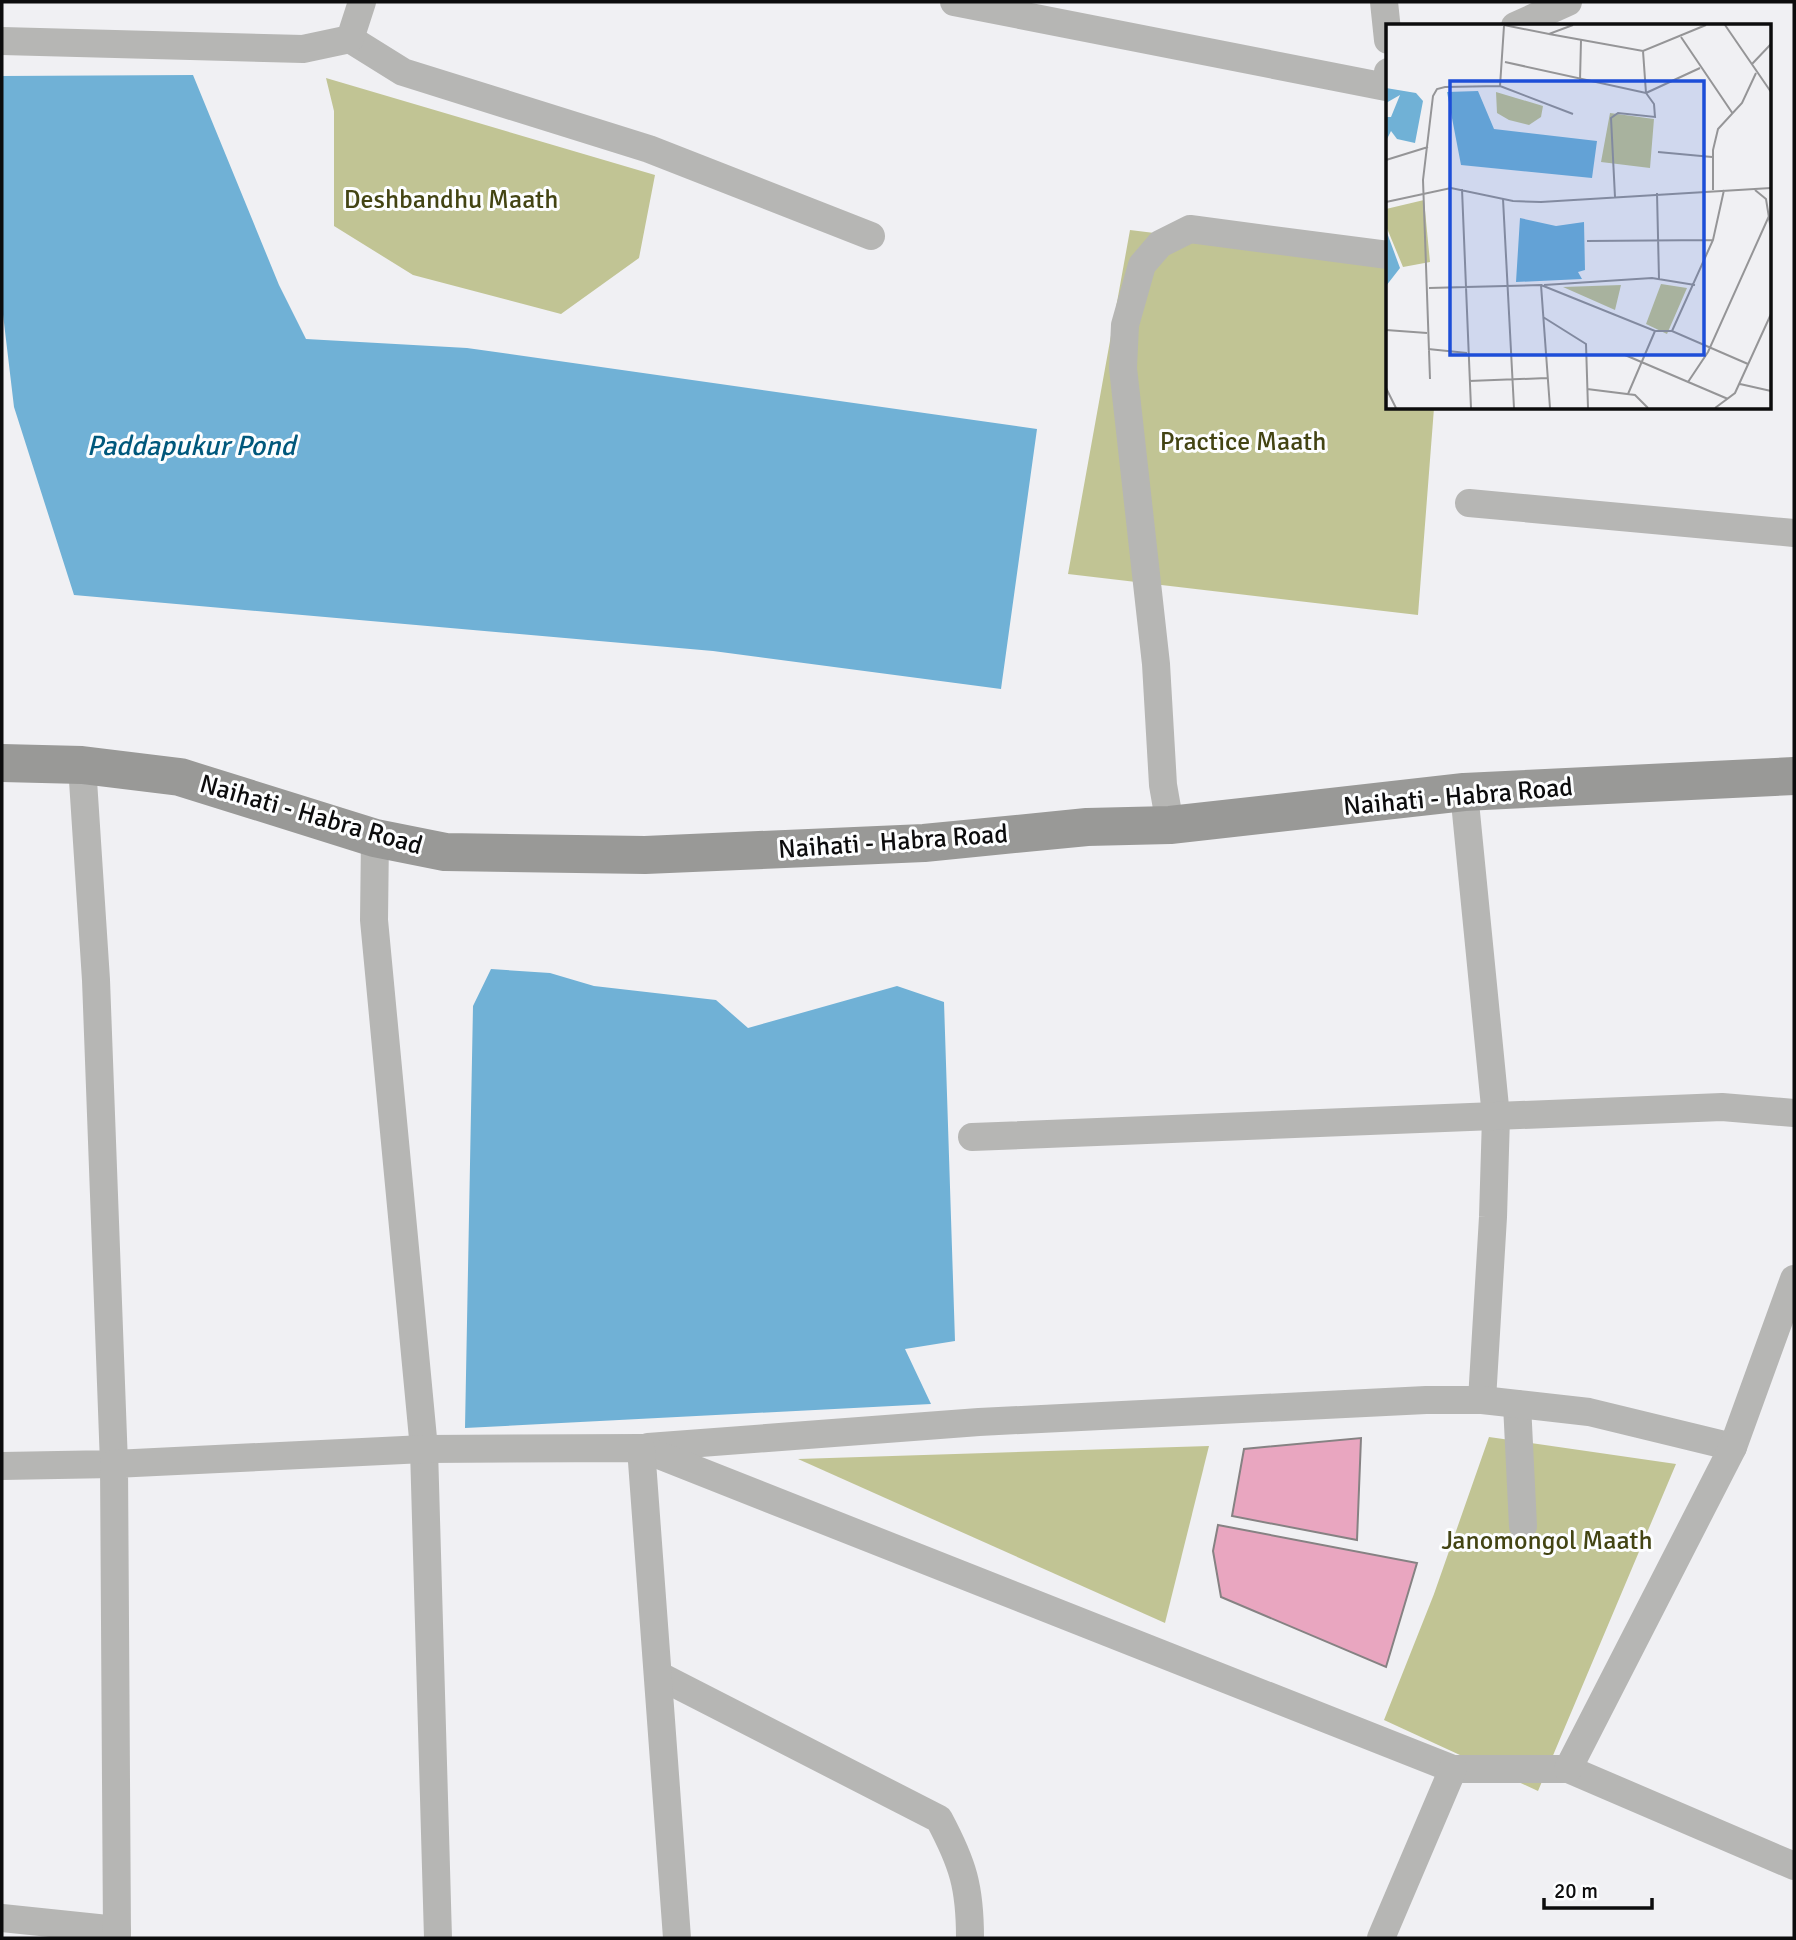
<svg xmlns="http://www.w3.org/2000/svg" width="1796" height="1940" font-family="Signika,sans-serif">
	<rect width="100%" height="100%" fill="#f0f0f3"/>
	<g fill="#c1c494">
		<polygon points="326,78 655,175 639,258 561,314 413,275 334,226 334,111"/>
		<polygon points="1130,230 1388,262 1388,408 1434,408 1418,615 1068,574"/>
		<polygon points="1489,1437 1676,1464 1538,1791 1384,1720 1434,1594"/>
		<polygon points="1209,1446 1165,1623 798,1459"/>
	</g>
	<g fill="#70b1d6">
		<polygon points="193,75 279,285 306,339 467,348 1037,429 1001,689 713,651 74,595 14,407 2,306 2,76"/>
		<polygon points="491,969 550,973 594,986 716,1000 748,1028 897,986 944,1002 955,1341 905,1349 931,1404 465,1428 473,1006"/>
	</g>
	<g fill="#e9a6c0" stroke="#868283" stroke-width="2">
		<polygon points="1361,1438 1357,1540 1232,1516 1244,1449"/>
		<polygon points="1218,1525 1417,1563 1386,1667 1221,1597 1213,1551"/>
	</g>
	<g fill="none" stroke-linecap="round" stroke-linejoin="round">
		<g stroke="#b6b6b4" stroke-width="28">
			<polyline points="954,2 1386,87 1388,72"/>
			<polyline points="1384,2 1388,40"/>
			<polyline points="1515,26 1568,2"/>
			<polyline points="350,39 403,72 649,149 871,236"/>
			<polyline points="2,41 303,49 350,39 362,2"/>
			<polyline points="1469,503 1794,533"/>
			<polyline points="1464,792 1496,1117 1493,1217 1482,1400"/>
			<polyline points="1170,825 1163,785 1156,664 1123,368 1125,325 1142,265 1160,244 1190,229 1388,255"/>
			<polyline points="375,838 374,920 424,1449 438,1938"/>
			<polyline points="972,1137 1722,1107 1794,1113"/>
			<polyline points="1517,1404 1523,1526"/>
			<polyline points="648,1447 979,1422 1426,1400 1482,1400 1589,1412 1733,1447"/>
			<polyline points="641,1448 1453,1769 1568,1769 1794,1866"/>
			<polyline points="2,1466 114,1464 96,980 82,765"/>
			<path d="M658,1675L939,1819C963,1864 970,1887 970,1938"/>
			<polyline points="1568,1769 1733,1447 1794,1279"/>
			<polyline points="2,1918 117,1930"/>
			<polyline points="117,1938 114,1464 424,1449 641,1448 677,1938"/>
			<polyline points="1381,1938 1453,1769"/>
		</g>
		<polyline stroke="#999997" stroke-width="38" points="2,763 82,765 180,777 375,838 445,852 645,855 924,843 1087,827 1170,825 1464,792 1794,776"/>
	</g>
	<g text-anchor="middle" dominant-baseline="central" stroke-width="6" stroke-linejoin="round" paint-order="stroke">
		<g font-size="26" fill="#434413" stroke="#fdfeff">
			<text x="451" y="200">Deshbandhu Maath</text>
			<text x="1243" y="442">Practice Maath</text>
			<text x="1547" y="1541">Janomongol Maath</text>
		</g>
		<g font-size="26" fill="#0c0c0d" stroke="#fdfeff">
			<text transform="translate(1458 797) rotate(-5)">Naihati - Habra Road</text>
			<text transform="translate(311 815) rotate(16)">Naihati - Habra Road</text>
			<text transform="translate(893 842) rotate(-4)">Naihati - Habra Road</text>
		</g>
		<g font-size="28" font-style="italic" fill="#00587c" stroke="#fdfeff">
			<text x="191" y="446">Paddapukur Pond</text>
		</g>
	</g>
	<g transform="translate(1386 24)">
		<rect width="385" height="385" fill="#f0f0f3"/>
		<path d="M110,68L157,82L155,93L143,101L123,96L111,89ZM224,89L268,95L264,144L215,138ZM38,176L44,238L17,243L0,202V185ZM275,260L301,264L281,310L260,300ZM235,261L229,286L177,263Z" fill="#c1c494"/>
		<path d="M0,64L30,69L37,77L29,119L11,115L5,107L0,117V93H5L14,71L0,79ZM92,67L108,105L211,117L206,154L75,141L61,68ZM134,194L170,202L198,198L199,246L192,248L196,255L130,258ZM0,206L14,244L0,262Z" fill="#70b1d6"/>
		<path fill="none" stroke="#959597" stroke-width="2" d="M118,1L163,10L187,1M339,1L385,68M163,10L257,27L320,1M295,13L347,90M119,38L260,69L257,27M366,40L385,20M194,56L195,16M114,62L187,90M272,128L326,133M0,136L42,123M327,166V126L332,105L356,79L370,49M369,166L380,175L385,206M271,169L273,255M229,173L225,94L232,89L269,93L268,80L260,69L314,44M117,175L128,384M0,178L65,164L127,177L155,178L385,164M201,217L327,216M155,261L269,307H286L362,340M158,261L266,254L309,261M43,264L80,263L76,165M157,293L200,320L202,384M0,306L41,309M286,307L327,216L338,166M42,325L81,329M239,331L342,375M44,355L37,156L47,72L51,65L59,63L114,62L118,2M83,357L161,354M302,358L322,328L383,192M354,360L385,367M0,364L10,384M201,365L249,371L262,384M242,370L269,307M85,384L80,263L155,261L164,384M329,384L349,369L385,290"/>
		<path fill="#1d4ed8" fill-opacity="0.15" stroke="#1d4ed8" stroke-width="3.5" d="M64,57H318V331H64Z"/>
		<rect width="385" height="385" fill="none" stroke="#0c0c0d" stroke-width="3.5"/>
	</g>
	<rect width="1796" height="1940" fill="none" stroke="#0c0c0d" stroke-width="7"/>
	<path d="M1544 1898v10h108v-10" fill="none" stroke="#0c0c0d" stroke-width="3.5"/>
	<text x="1554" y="1898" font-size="21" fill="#0c0c0d" stroke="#fdfeff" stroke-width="5" paint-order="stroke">20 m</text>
</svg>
